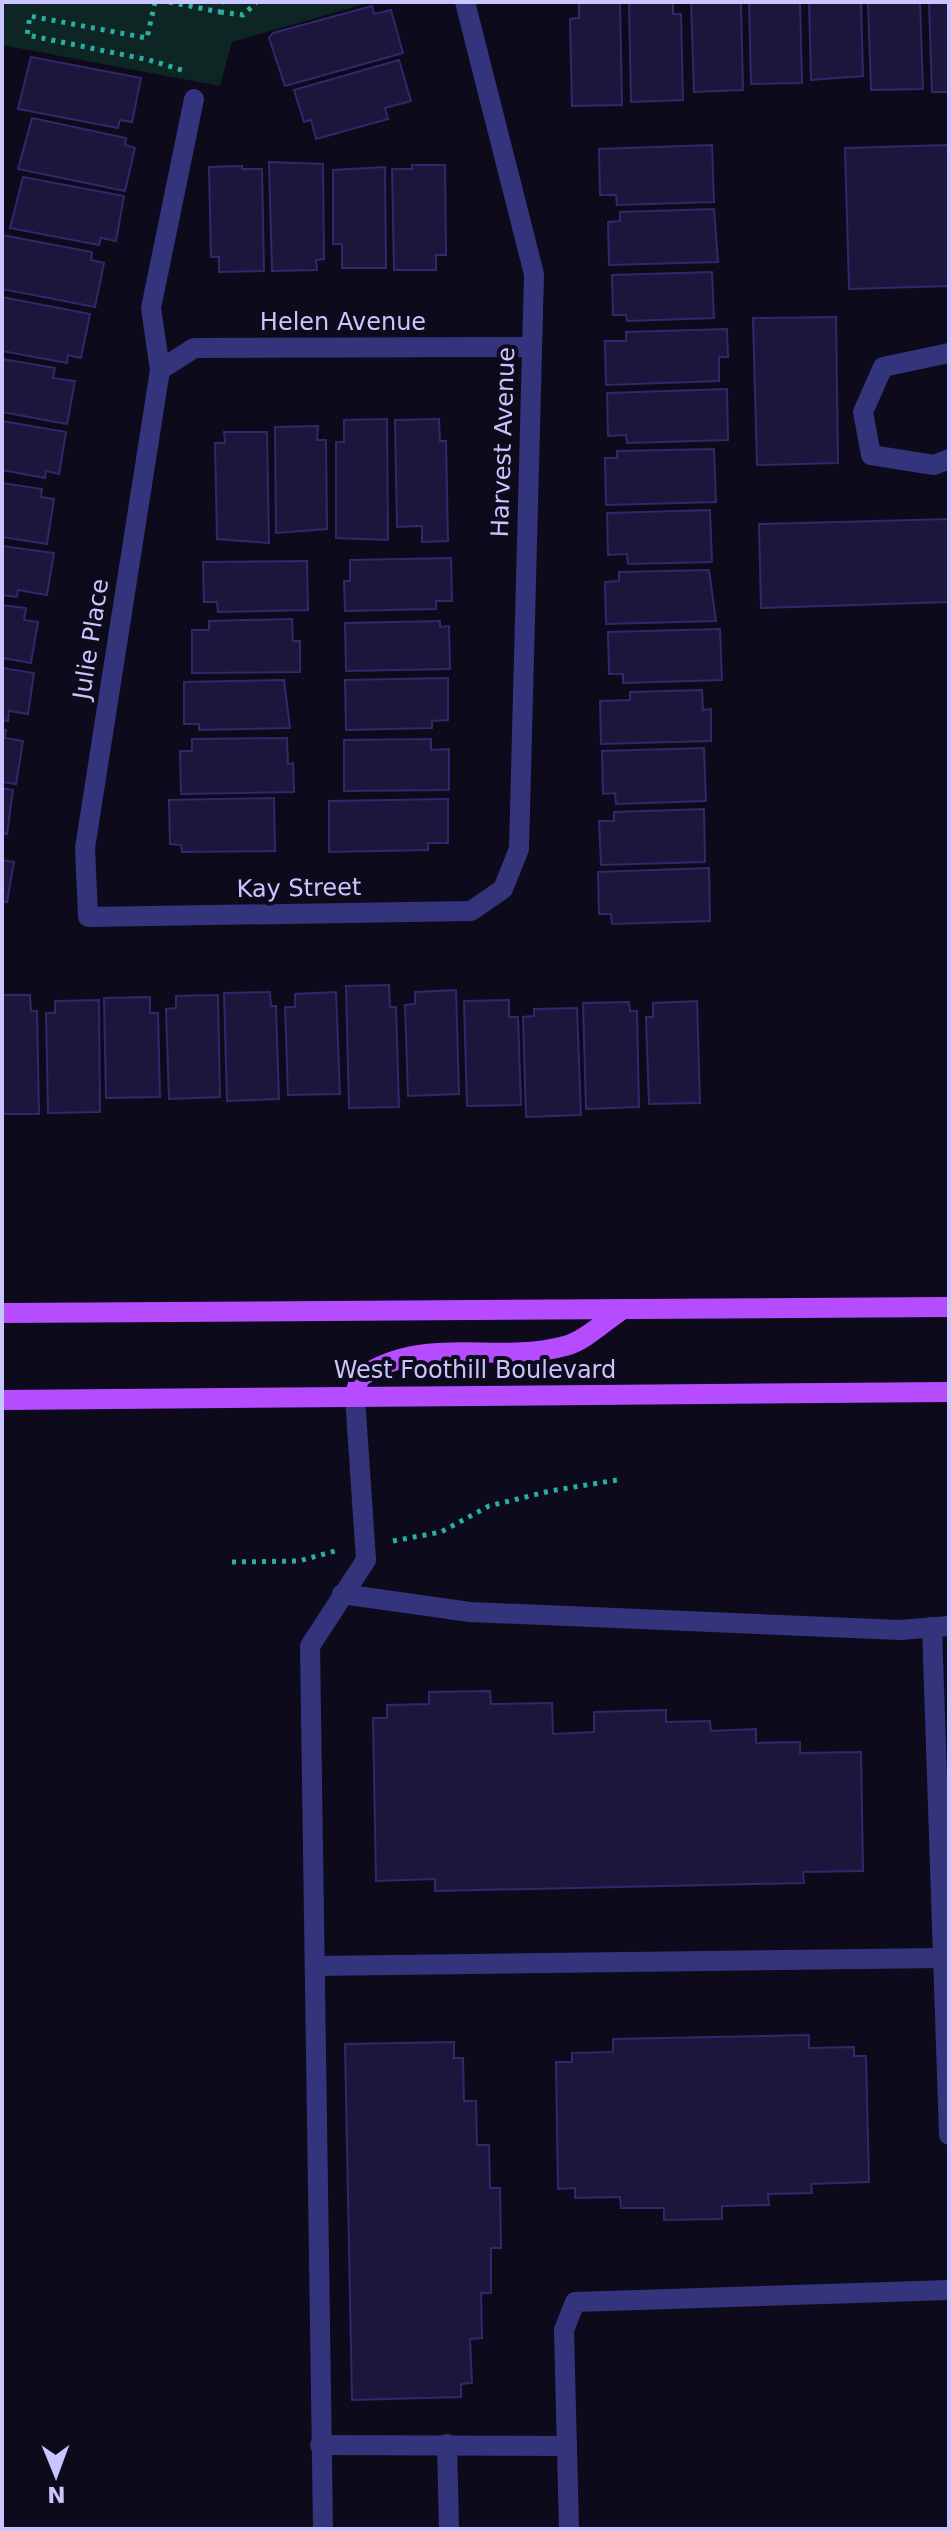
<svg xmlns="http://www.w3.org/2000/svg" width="951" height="2531" font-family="'DejaVu Sans',sans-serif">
	<rect width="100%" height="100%" fill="#0d0a1c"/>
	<polygon fill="#0d2624" points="2,2 372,2 232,42 220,86 2,45"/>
	<g fill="#1c163d" stroke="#32276a" stroke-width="2">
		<polygon points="579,2 620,2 622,105 572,106 570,19 579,18"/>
		<polygon points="629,2 673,2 673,14 681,14 683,100 631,102"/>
		<polygon points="691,2 741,2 743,90 694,92"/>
		<polygon points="749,2 800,2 802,83 751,84"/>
		<polygon points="809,2 861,2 863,76 811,80"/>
		<polygon points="868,2 920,2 923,89 871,90"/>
		<polygon points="929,2 949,2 949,92 932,92"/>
		<polygon points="372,6 374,14 391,10 403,53 285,86 269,38 273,33"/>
		<polygon points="31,57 141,78 132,122 120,120 118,128 18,109"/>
		<polygon points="399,60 411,101 385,108 388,119 316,139 311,120 304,122 294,90"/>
		<polygon points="32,118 126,138 125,145 135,148 125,191 18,169"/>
		<polygon points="712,145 714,202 617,205 616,195 600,195 599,149"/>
		<polygon points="949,145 949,286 849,289 845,148"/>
		<polygon points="269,162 323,164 324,259 316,260 317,270 272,271"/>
		<polygon points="412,165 445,165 446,255 436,255 436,270 394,270 392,169 412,169"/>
		<polygon points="242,166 242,169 262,169 264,271 219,272 219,257 211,257 209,167"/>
		<polygon points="385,167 386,268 342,268 342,244 333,244 333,170"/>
		<polygon points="23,177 124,196 116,241 101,238 99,245 10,228"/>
		<polygon points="714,209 718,262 609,265 608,222 620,221 620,212"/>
		<polygon points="2,235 92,252 91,260 104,263 95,307 2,289"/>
		<polygon points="712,272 714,318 627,321 626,315 613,315 612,275"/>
		<polygon points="2,297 90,314 81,358 68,355 67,363 2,351"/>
		<polygon points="836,317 838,463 757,465 753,318"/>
		<polygon points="727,329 728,357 719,357 719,381 606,385 605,341 626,341 626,332"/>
		<polygon points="2,359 55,368 53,378 75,381 67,424 2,412"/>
		<polygon points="727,389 728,440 627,443 626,435 608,436 607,393"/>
		<polygon points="387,419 388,540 336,538 336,442 344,442 344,420"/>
		<polygon points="439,419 440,441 446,441 448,541 422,542 422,526 397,527 395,420"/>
		<polygon points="2,421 66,432 59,474 46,471 45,478 2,470"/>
		<polygon points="318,426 317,440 326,440 327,529 276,533 275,427"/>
		<polygon points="224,432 267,432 269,543 217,539 215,443 225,443"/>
		<polygon points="714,449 716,502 606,505 605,458 617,458 617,451"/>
		<polygon points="2,483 42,489 41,497 54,499 47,544 2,537"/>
		<polygon points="710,510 712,562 628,564 627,554 608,555 607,513"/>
		<polygon points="949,519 949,602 761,608 759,524"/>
		<polygon points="2,546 54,553 47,595 18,590 17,597 2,595"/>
		<polygon points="451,558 452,601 436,601 436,609 345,611 344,581 350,581 350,560"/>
		<polygon points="307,561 308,610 218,612 217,602 204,602 203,562"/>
		<polygon points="709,570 716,621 606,624 605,582 619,581 619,572"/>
		<polygon points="2,605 26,608 24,620 38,622 31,663 2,658"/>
		<polygon points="292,619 293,641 300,641 300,672 192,673 192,630 209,630 209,621"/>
		<polygon points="440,621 440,627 449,626 450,669 346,671 345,623"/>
		<polygon points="720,629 722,680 623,683 623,674 609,674 608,632"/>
		<polygon points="2,668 34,673 28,714 9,711 8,721 2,720"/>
		<polygon points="448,678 448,720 432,721 432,728 346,730 345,680"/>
		<polygon points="284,680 290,728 199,730 199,724 184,724 184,682"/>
		<polygon points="702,690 703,710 711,709 711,741 601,744 600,701 630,700 630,692"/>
		<polygon points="2,730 6,730 5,738 23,741 16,784 2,782"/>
		<polygon points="287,738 288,764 293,763 294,792 181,794 180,751 192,751 192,739"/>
		<polygon points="431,739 431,750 449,749 449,790 344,791 344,740"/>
		<polygon points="704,748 706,801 616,804 615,793 603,794 602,751"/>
		<polygon points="2,788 13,790 7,834 2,833"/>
		<polygon points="274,798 275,851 182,852 181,845 170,844 169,800"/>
		<polygon points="448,799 448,843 428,843 428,850 329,852 329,801"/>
		<polygon points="704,809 705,862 601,865 599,821 614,821 614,812"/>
		<polygon points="2,860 14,862 7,902 2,901"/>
		<polygon points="709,868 710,921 612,924 611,914 599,914 598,872"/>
		<polygon points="389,985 390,1007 396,1007 399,1107 349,1108 346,986"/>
		<polygon points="456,990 459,1094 408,1096 405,1005 415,1004 415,992"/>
		<polygon points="270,992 271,1006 276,1006 279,1099 227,1101 224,993"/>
		<polygon points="336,992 340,1094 288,1095 285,1007 295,1007 295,994"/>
		<polygon points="2,995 30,995 31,1011 37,1011 39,1114 2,1114"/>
		<polygon points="218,995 220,1097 169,1099 166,1009 176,1008 176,996"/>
		<polygon points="150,997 150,1013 158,1013 160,1097 106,1098 104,998"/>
		<polygon points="99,1000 100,1112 48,1113 46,1013 55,1013 55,1001"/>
		<polygon points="509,1000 509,1017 518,1017 521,1105 467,1106 464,1001"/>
		<polygon points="697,1001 700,1103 649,1104 646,1017 653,1017 653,1003"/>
		<polygon points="629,1002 630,1011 637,1011 639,1107 586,1109 583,1003"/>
		<polygon points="577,1008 581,1115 526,1117 523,1017 534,1016 534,1009"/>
		<polygon points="490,1691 491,1704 552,1703 553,1734 594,1732 594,1712 666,1710 666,1722 710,1721 711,1731 756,1729 756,1743 800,1742 800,1753 861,1752 863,1871 803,1872 804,1883 435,1891 435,1879 376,1881 373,1718 387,1718 387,1705 429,1704 429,1692"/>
		<polygon points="809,2035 809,2048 854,2047 854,2056 866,2056 869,2182 811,2184 812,2193 768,2194 769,2205 722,2206 722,2219 664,2220 664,2208 621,2208 620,2197 575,2198 575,2188 558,2189 556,2062 572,2062 572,2053 613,2052 613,2039"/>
		<polygon points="454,2042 454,2058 463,2058 464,2101 476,2101 477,2145 489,2145 490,2188 500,2188 501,2248 491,2248 491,2293 481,2293 482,2338 470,2339 472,2383 461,2384 461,2397 352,2400 345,2044"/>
	</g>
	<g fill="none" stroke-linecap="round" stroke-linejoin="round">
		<g stroke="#29afa2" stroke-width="5" stroke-dasharray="4 6" stroke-linecap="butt">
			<polyline points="155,2 147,38 30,16 27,35 149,60 185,71"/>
			<polyline points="169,2 220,12 222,2"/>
			<polyline points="220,12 243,15 256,3"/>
			<polyline points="393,1541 441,1532 489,1506 550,1491 617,1480"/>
			<polyline points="232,1562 299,1561 335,1551"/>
		</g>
		<g stroke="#34347c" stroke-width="20">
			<polyline points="949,353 883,367 863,412 871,455 934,465 949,459"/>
			<polyline points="160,370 151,308 194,99"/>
			<polyline points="342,1594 470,1612 900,1630 949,1626"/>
			<polyline points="932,1627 949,2135"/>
			<polyline points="315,1966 943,1958"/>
			<polyline points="447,2444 449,2529"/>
			<polyline points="320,2445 567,2446"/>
			<polyline points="323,2529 310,1646 366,1560 355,1397"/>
			<polyline points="569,2529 564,2330 575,2302 949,2290"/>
		</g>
		<polyline stroke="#34347c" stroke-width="20" points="465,2 534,274 519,849 503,889 471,911 88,917 85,848 160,370 194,348 532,347"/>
		<g stroke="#b54cff" stroke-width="20">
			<polyline points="2,1313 949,1307"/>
			<path d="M355,1397L359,1378C425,1333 494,1365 565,1346C585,1341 606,1320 623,1309"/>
			<polyline points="2,1400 949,1392"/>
		</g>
	</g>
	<g text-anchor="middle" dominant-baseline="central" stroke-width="8" stroke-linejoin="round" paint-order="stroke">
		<g font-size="24" fill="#c9c5ff" stroke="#0d0a1c">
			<text x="343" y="322">Helen Avenue</text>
			<text transform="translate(503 442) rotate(-88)">Harvest Avenue</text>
			<text transform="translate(91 639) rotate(-81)">Julie Place</text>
			<text transform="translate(299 888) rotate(-1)">Kay Street</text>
			<text x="475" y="1370">West Foothill Boulevard</text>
		</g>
	</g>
	<rect width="951" height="2531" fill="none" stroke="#c9c5ff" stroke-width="8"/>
	<g transform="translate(56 2475) rotate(179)" stroke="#0d0a1c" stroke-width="6" paint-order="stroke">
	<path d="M0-6L14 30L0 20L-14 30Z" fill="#c9c5ff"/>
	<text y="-12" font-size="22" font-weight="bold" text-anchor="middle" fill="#c9c5ff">N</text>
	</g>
</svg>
